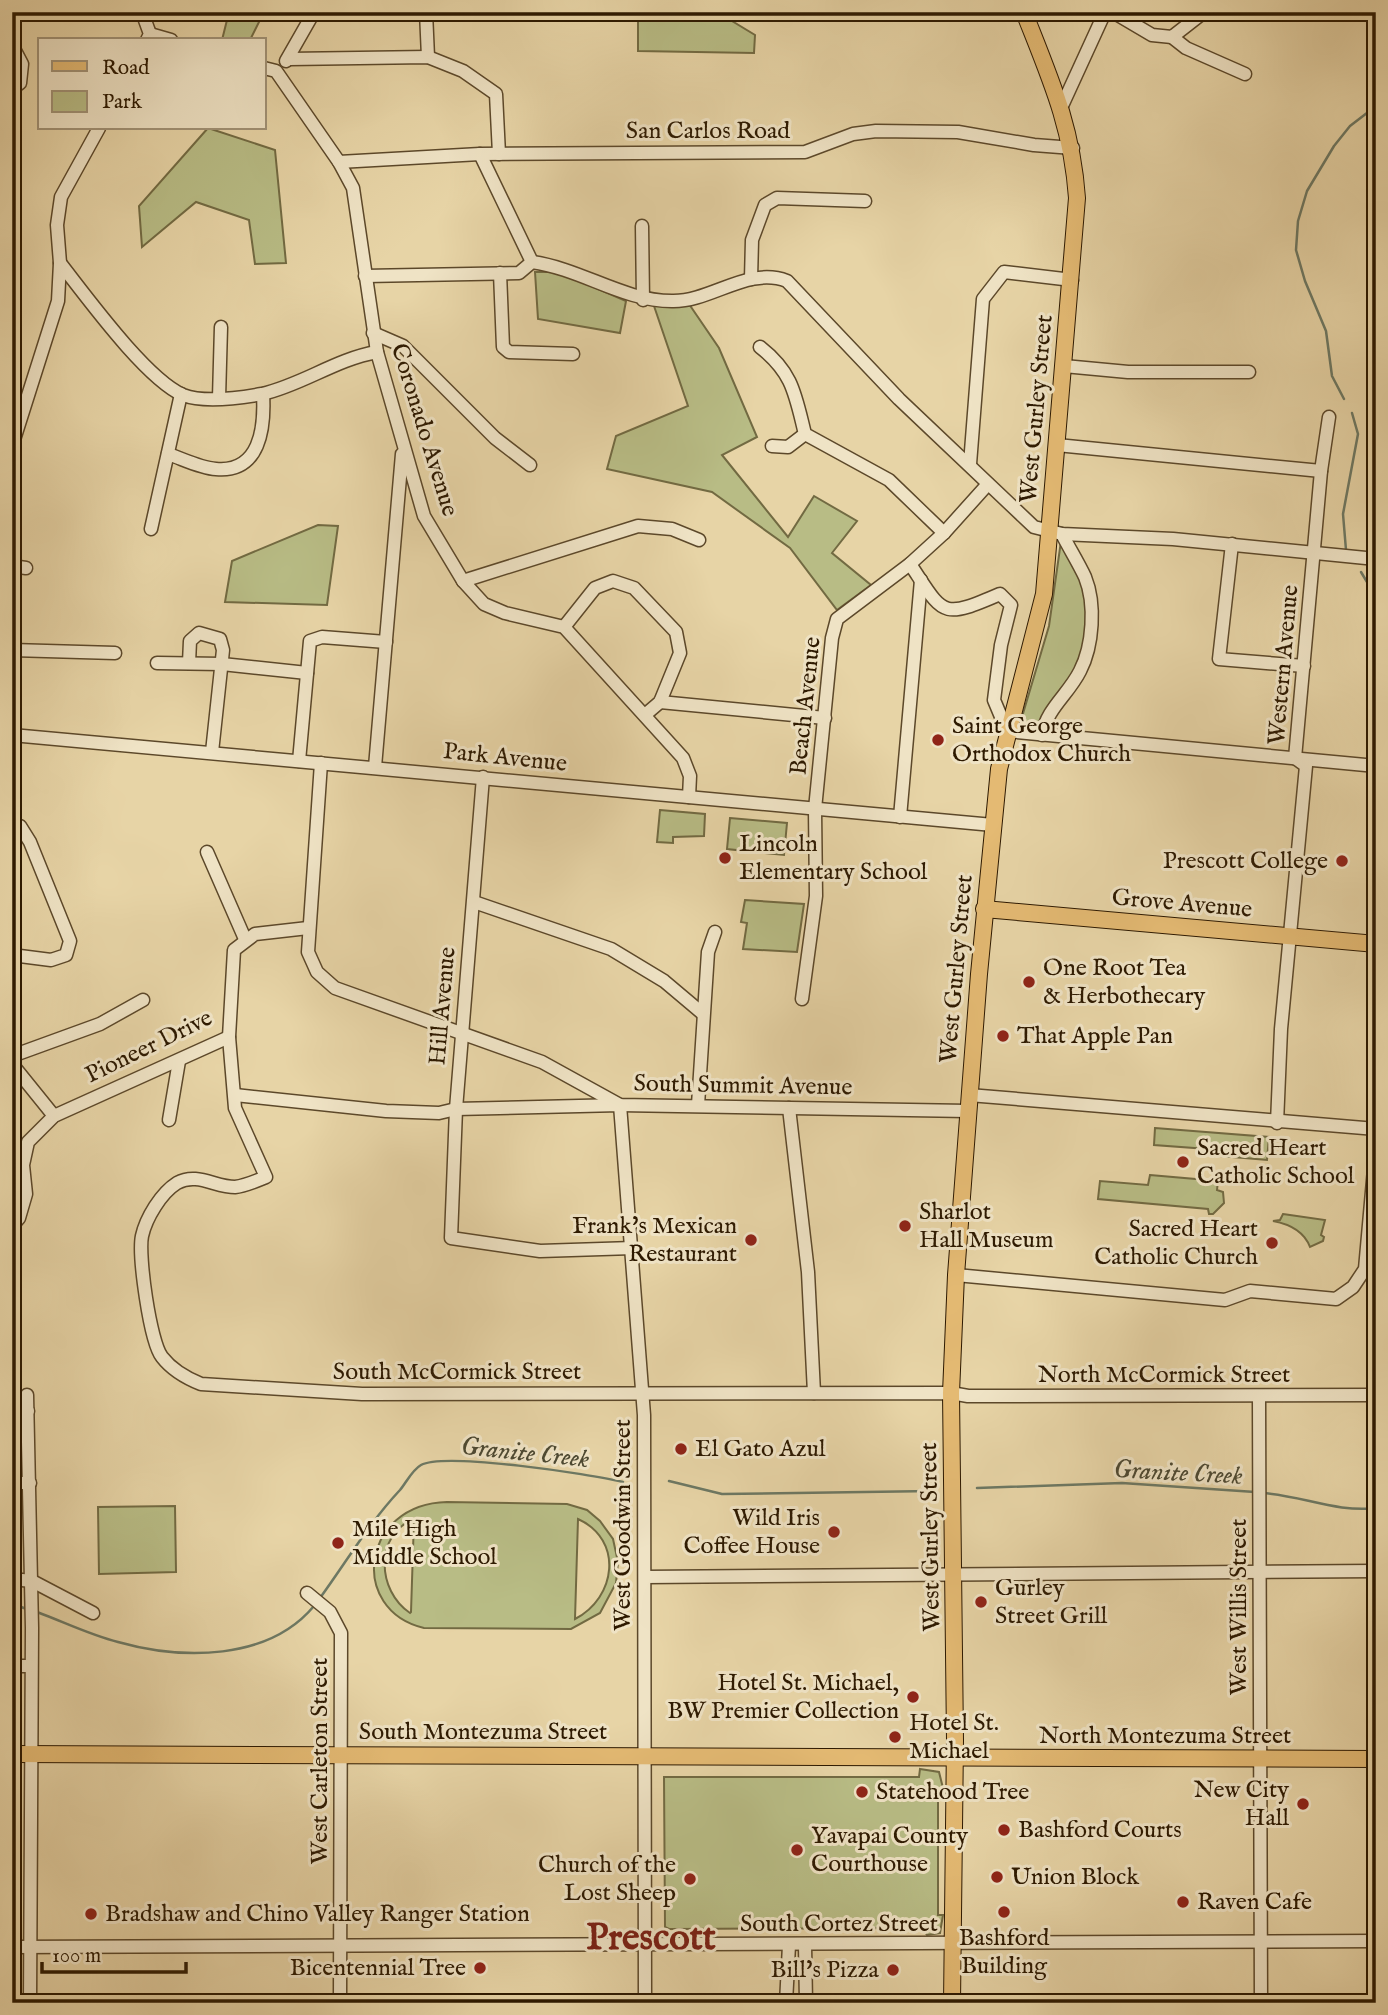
<svg xmlns="http://www.w3.org/2000/svg" width="1388" height="2015" viewBox="0 0 1388 2015" font-family="'IM FELL English',serif">
  <style>
    .green { fill: #b8bc85; stroke: #726a42; stroke-width: 2; fill-rule: evenodd }
    .lines { fill: none; stroke-linecap: round; stroke-linejoin: round }
    .stream { stroke: #6d7863; stroke-width: 2.5 }
    .minor-casing { stroke: #5c482a; stroke-width: 15 }
    .major-casing { stroke: #2d1900; stroke-width: 18 }
    .minor { stroke: #efe3c5; stroke-width: 12 }
    .major { stroke: #e4ba73; stroke-width: 16 }
    .poi-dot { fill: #8f2418; stroke: #efe3c5; stroke-width: 2.5 }
    .labels { text-anchor: middle; dominant-baseline: central; stroke-width: 6; stroke-linejoin: round; paint-order: stroke }
    .street-label { font-size: 24px; fill: #2d1900; stroke: #efe3c5 }
    .poi-label { font-size: 24px; fill: #2d1900; stroke: #efe3c5; text-anchor: start }
    .water-label { font-size: 26px; font-style: italic; fill: #4d4932; stroke: #efe3c5 }
    .town-label { font-size: 38px; font-weight: bold; fill: #7a1f14; stroke: #efe3c5 }
  </style>
  <rect width="100%" height="100%" fill="#e7d4a6"/>
  <filter id="stains"><feTurbulence type="fractalNoise" baseFrequency=".00286" numOctaves="4"/><feColorMatrix values="0 0 0 0 .2 0 0 0 0 .09 0 0 0 0 .02 0 0 0 .5 -.17"/></filter>
  <radialGradient id="worn" r=".72"><stop offset=".6" stop-color="#630" stop-opacity="0"/><stop offset="1" stop-color="#630" stop-opacity=".3"/></radialGradient>
  <g class="green">
    <polygon points="229,12 264,12 250,40 222,40"/>
    <polygon points="638,12 717,12 755,35 754,53 638,51"/>
    <polygon points="208,128 275,150 286,263 255,264 249,220 196,202 142,247 139,206"/>
    <polygon points="535,272 559,272 626,301 620,333 538,319"/>
    <polygon points="689,304 719,348 757,437 722,455 788,537 814,496 857,521 832,553 871,585 837,610 790,548 712,492 607,469 616,436 688,406 654,306"/>
    <polygon points="318,525 338,526 327,605 225,602 232,561"/>
    <polygon points="1062,534 1086,579 1089,644 1042,735 1020,732 1022,717 1049,626"/>
    <polygon points="660,810 705,814 704,836 673,837 673,843 657,842"/>
    <polygon points="730,818 787,823 784,855 727,849"/>
    <polygon points="745,900 804,904 797,952 743,949 747,923 741,922"/>
    <polygon points="1155,1128 1269,1137 1267,1160 1221,1156 1221,1150 1154,1145"/>
    <polygon points="1150,1175 1218,1181 1217,1190 1223,1192 1224,1203 1213,1214 1209,1214 1208,1209 1098,1199 1100,1181 1148,1185"/>
    <path d="M1283,1214L1325,1220L1321,1235L1324,1237L1323,1241L1310,1247C1304,1231 1289,1224 1273,1221L1280,1220Z"/>
    <path d="M447,1502L567,1504L587,1510L600,1521L613,1539L618,1562L616,1583L600,1613L571,1629L424,1628C348,1610 361,1504 447,1502ZM414,1519L411,1612L410,1613C377,1591 374,1535 414,1519ZM578,1519C624,1540 616,1598 575,1619Z"/>
    <polygon points="175,1506 176,1572 99,1574 98,1507"/>
    <polygon points="920,1769 939,1772 943,1788 938,1789 938,1915 943,1915 940,1933 927,1935 922,1928 669,1929 665,1927 664,1777 919,1777"/>
  </g>
  <g class="lines">
    <g class="stream">
      <polyline points="1344,399 1332,376 1326,331 1305,281 1296,250 1298,221 1307,191 1334,146 1350,126 1376,106"/>
      <polyline points="1346,550 1343,514 1358,434 1352,413"/>
      <polyline points="1361,572 1376,597"/>
      <polyline points="669,1481 722,1494 932,1491"/>
      <polyline points="977,1488 1122,1483 1255,1492"/>
      <path d="M1262,1493C1300,1495 1337,1513 1376,1508"/>
      <path d="M320,1598C347,1561 369,1523 400,1490C406,1483 412,1470 421,1465C445,1452 590,1474 623,1482"/>
      <polyline points="12,1604 27,1609"/>
      <path d="M37,1612C64,1622 90,1635 118,1642C182,1660 268,1661 314,1606"/>
    </g>
    <defs>
      <g id="minor">
        <polyline points="142,12 150,34 147,40"/>
        <polyline points="426,12 428,57"/>
        <polyline points="1113,12 1152,35 1172,37 1204,12"/>
        <polyline points="150,34 171,40"/>
        <polyline points="1172,37 1186,48 1245,74"/>
        <polyline points="12,45 22,64 20,83 12,89"/>
        <polyline points="289,59 428,57 463,71 496,94 499,154"/>
        <polyline points="286,61 314,12"/>
        <polyline points="264,68 276,71 339,162 353,188 377,352 424,516 463,581 484,604 505,613 564,627 683,758 690,776 689,797"/>
        <polyline points="1374,70 1376,63"/>
        <polyline points="1061,108 1105,12"/>
        <polyline points="480,154 532,262"/>
        <polyline points="339,162 480,154 805,152 853,134 876,131 958,132 1034,145 1073,148"/>
        <polyline points="642,226 643,300"/>
        <path d="M60,263C86,296 146,379 183,395C204,403 240,398 262,394C302,385 336,359 377,352"/>
        <polyline points="500,273 503,347 509,352 573,354"/>
        <path d="M365,276L519,273L532,262C582,269 623,301 672,301C711,302 748,266 787,281L899,399L1034,527L1062,534L1173,539L1376,559"/>
        <polyline points="751,279 752,240 765,205 777,198 865,201"/>
        <polyline points="373,333 403,346 495,438 530,465"/>
        <path d="M760,347C793,373 795,394 805,434L889,480L944,533"/>
        <polyline points="1064,366 1128,372 1249,372"/>
        <polyline points="219,398 221,327"/>
        <polyline points="1057,445 1321,471"/>
        <polyline points="12,446 58,301 60,263 57,225 61,197 99,128"/>
        <polyline points="772,446 788,447 805,434"/>
        <path d="M168,454C183,459 200,468 216,469C260,473 265,428 263,394"/>
        <polyline points="970,464 983,299 1004,272 1072,280"/>
        <polyline points="151,529 181,394"/>
        <polyline points="1232,544 1219,659 1304,666"/>
        <path d="M910,564C944,615 940,620 1000,594L1011,605L1001,645L994,700L1007,731L1376,766"/>
        <polyline points="12,566 26,568"/>
        <polyline points="463,581 638,526 672,529 699,540"/>
        <polyline points="564,627 595,588 613,581 634,588 676,632 680,653 660,702 646,714"/>
        <polyline points="12,650 115,653"/>
        <polyline points="157,663 222,664 307,673"/>
        <polyline points="189,663 190,641 199,633 220,639 223,650 212,752"/>
        <polyline points="660,702 825,718"/>
        <polyline points="12,735 993,825"/>
        <path d="M1042,735C1047,708 1068,695 1080,671C1093,646 1096,604 1085,577C1078,562 1069,548 1062,534"/>
        <polyline points="299,761 310,641 322,637 386,642"/>
        <polyline points="321,763 308,952 317,972 335,988 542,1062 620,1105 968,1111"/>
        <polyline points="375,767 402,454"/>
        <polyline points="483,777 456,1109 451,1238 540,1251 633,1248"/>
        <polyline points="900,817 921,580"/>
        <polyline points="12,824 20,826 30,842 70,941 66,955 51,960 12,955"/>
        <polyline points="207,852 245,939"/>
        <polyline points="474,902 611,949 664,981 702,1013"/>
        <path d="M308,928L255,934L234,950L229,1037L235,1108L266,1177C256,1181 245,1186 235,1187C215,1187 197,1172 177,1183C161,1193 146,1218 142,1236C138,1255 150,1342 162,1357C172,1370 186,1378 201,1384L362,1394L951,1393L968,1396L1376,1395"/>
        <polyline points="802,999 816,896 815,809 832,638 837,619 910,564 944,533 988,484"/>
        <polyline points="12,1056 100,1024 143,1000"/>
        <polyline points="12,1064 54,1116"/>
        <polyline points="235,1095 386,1111 439,1113 456,1109 620,1105 644,1415 645,2003"/>
        <polyline points="969,1095 1376,1129"/>
        <polyline points="698,1105 708,952 715,932"/>
        <polyline points="789,1108 808,1272 814,1393"/>
        <polyline points="169,1120 179,1061"/>
        <polyline points="1277,1123 1281,1029 1306,766 1295,758 1321,471 1329,417"/>
        <polyline points="12,1226 19,1218 26,1194 23,1165 28,1142 54,1116 229,1037"/>
        <polyline points="956,1275 1225,1300 1250,1291 1336,1299 1353,1287 1365,1269 1376,1147"/>
        <polyline points="27,1395 32,1628 30,2003"/>
        <polyline points="1259,1398 1261,2003"/>
        <polyline points="12,1411 28,1411"/>
        <polyline points="12,1483 30,1483"/>
        <polyline points="645,1577 1376,1571"/>
        <polyline points="12,1579 32,1581 93,1613"/>
        <polyline points="307,1593 330,1612 341,1633 340,2003"/>
        <polyline points="12,1666 31,1666"/>
        <polyline points="805,1945 806,2003"/>
        <polyline points="12,1947 1376,1941"/>
        <polyline points="786,2003 789,1945"/>
      </g>
      <g id="major">
        <polyline points="984,909 1376,944"/>
        <polyline points="12,1754 1376,1759"/>
        <path d="M952,2003L955,1740L951,1393L956,1275L979,974L999,769L1044,594L1077,198C1072,126 1050,78 1024,12"/>
      </g>
    </defs>
    <use href="#minor" class="minor-casing"/>
    <use href="#major" class="major-casing"/>
    <use href="#minor" class="minor"/>
    <use href="#major" class="major"/>
  </g>
  <g class="poi-dot">
    <circle cx="938" cy="740" r="7"/>
    <circle cx="725" cy="858" r="7"/>
    <circle cx="1342" cy="861" r="7"/>
    <circle cx="1029" cy="982" r="7"/>
    <circle cx="1003" cy="1036" r="7"/>
    <circle cx="1183" cy="1162" r="7"/>
    <circle cx="905" cy="1226" r="7"/>
    <circle cx="751" cy="1240" r="7"/>
    <circle cx="1272" cy="1243" r="7"/>
    <circle cx="681" cy="1449" r="7"/>
    <circle cx="834" cy="1532" r="7"/>
    <circle cx="338" cy="1543" r="7"/>
    <circle cx="981" cy="1602" r="7"/>
    <circle cx="913" cy="1697" r="7"/>
    <circle cx="895" cy="1737" r="7"/>
    <circle cx="862" cy="1792" r="7"/>
    <circle cx="1303" cy="1804" r="7"/>
    <circle cx="1004" cy="1830" r="7"/>
    <circle cx="797" cy="1850" r="7"/>
    <circle cx="997" cy="1877" r="7"/>
    <circle cx="690" cy="1879" r="7"/>
    <circle cx="1183" cy="1902" r="7"/>
    <circle cx="1004" cy="1912" r="7"/>
    <circle cx="91" cy="1914" r="7"/>
    <circle cx="480" cy="1968" r="7"/>
    <circle cx="893" cy="1970" r="7"/>
  </g>
  <g class="labels">
    <g class="street-label">
      <text x="708" y="131">San Carlos Road</text>
      <text transform="translate(1037 409) rotate(-85)">West Gurley Street</text>
      <text transform="translate(424 430) rotate(73)">Coronado Avenue</text>
      <text transform="translate(1284 665) rotate(-85)">Western Avenue</text>
      <text transform="translate(806 706) rotate(-84)">Beach Avenue</text>
      <text transform="translate(505 758) rotate(6)">Park Avenue</text>
      <text transform="translate(1182 904) rotate(5)">Grove Avenue</text>
      <text transform="translate(957 969) rotate(-85)">West Gurley Street</text>
      <text transform="translate(443 1006) rotate(-85)">Hill Avenue</text>
      <text transform="translate(149 1047) rotate(-26)">Pioneer Drive</text>
      <text transform="translate(743 1086) rotate(1)">South Summit Avenue</text>
      <text x="457" y="1372">South McCormick Street</text>
      <text x="1164" y="1375">North McCormick Street</text>
      <text transform="translate(623 1525) rotate(-90)">West Goodwin Street</text>
      <text transform="translate(931 1537) rotate(-91)">West Gurley Street</text>
      <text transform="translate(1239 1607) rotate(-90)">West Willis Street</text>
      <text x="483" y="1732">South Montezuma Street</text>
      <text x="1165" y="1736">North Montezuma Street</text>
      <text transform="translate(320 1761) rotate(-90)">West Carleton Street</text>
      <text x="839" y="1924">South Cortez Street</text>
    </g>
    <g class="poi-label">
      <text x="952" y="726">Saint George<tspan x="952" dy="28">Orthodox Church</tspan></text>
      <text x="739" y="844">Lincoln<tspan x="739" dy="28">Elementary School</tspan></text>
      <text x="1328" y="861" text-anchor="end">Prescott College</text>
      <text x="1043" y="968">One Root Tea<tspan x="1043" dy="28">&amp; Herbothecary</tspan></text>
      <text x="1017" y="1036">That Apple Pan</text>
      <text x="1197" y="1148">Sacred Heart<tspan x="1197" dy="28">Catholic School</tspan></text>
      <text x="919" y="1212">Sharlot<tspan x="919" dy="28">Hall Museum</tspan></text>
      <text x="737" y="1226" text-anchor="end">Frank's Mexican<tspan x="737" dy="28">Restaurant</tspan></text>
      <text x="1258" y="1229" text-anchor="end">Sacred Heart<tspan x="1258" dy="28">Catholic Church</tspan></text>
      <text x="695" y="1449">El Gato Azul</text>
      <text x="820" y="1518" text-anchor="end">Wild Iris<tspan x="820" dy="28">Coffee House</tspan></text>
      <text x="352" y="1529">Mile High<tspan x="352" dy="28">Middle School</tspan></text>
      <text x="995" y="1588">Gurley<tspan x="995" dy="28">Street Grill</tspan></text>
      <text x="899" y="1683" text-anchor="end">Hotel St. Michael,<tspan x="899" dy="28">BW Premier Collection</tspan></text>
      <text x="909" y="1723">Hotel St.<tspan x="909" dy="28">Michael</tspan></text>
      <text x="1289" y="1790" text-anchor="end">New City<tspan x="1289" dy="28">Hall</tspan></text>
      <text x="876" y="1792">Statehood Tree</text>
      <text x="1018" y="1830">Bashford Courts</text>
      <text x="811" y="1836">Yavapai County<tspan x="811" dy="28">Courthouse</tspan></text>
      <text x="676" y="1865" text-anchor="end">Church of the<tspan x="676" dy="28">Lost Sheep</tspan></text>
      <text x="1011" y="1877">Union Block</text>
      <text x="1197" y="1902">Raven Cafe</text>
      <text x="105" y="1914">Bradshaw and Chino Valley Ranger Station</text>
      <text x="1004" y="1938" text-anchor="middle">Bashford<tspan x="1004" dy="28">Building</tspan></text>
      <text x="466" y="1968" text-anchor="end">Bicentennial Tree</text>
      <text x="879" y="1970" text-anchor="end">Bill's Pizza</text>
    </g>
    <g class="water-label">
      <text transform="translate(525 1453) rotate(6)">Granite Creek</text>
      <text transform="translate(1178 1473) rotate(3)">Granite Creek</text>
    </g>
    <g class="town-label">
      <text x="651" y="1939">Prescott</text>
    </g>
  </g>
  <rect width="1388" height="2015" fill="none" stroke="#e7d4a6" stroke-width="42"/>
  <rect x="14" y="14" width="1360" height="1987" fill="none" stroke="#2d1900" stroke-width="3.5"/>
  <rect x="21" y="21" width="1346" height="1973" fill="none" stroke="#2d1900" stroke-width="2"/>
  <rect x="38" y="38" width="228" height="91" fill="#efe3c5" stroke="#a19276" stroke-width="2"/>
  <rect x="52" y="61" width="35" height="10" fill="#e4ba73" stroke="#a19276" stroke-width="2"/>
  <text x="102" y="74" font-size="21" fill="#2d1900">Road</text>
  <rect x="52" y="91" width="35" height="21" fill="#b8bc85" stroke="#a19276" stroke-width="2"/>
  <text x="102" y="108" font-size="21" fill="#2d1900">Park</text>
  <path d="M42 1962v10h144v-10" fill="none" stroke="#2d1900" stroke-width="3.5"/>
  <text x="52" y="1962" font-size="21" fill="#2d1900" stroke="#efe3c5" stroke-width="5" paint-order="stroke">100 m</text>
  <rect width="100%" height="100%" filter="url(#stains)"/>
  <rect width="100%" height="100%" fill="url(#worn)"/>
</svg>
